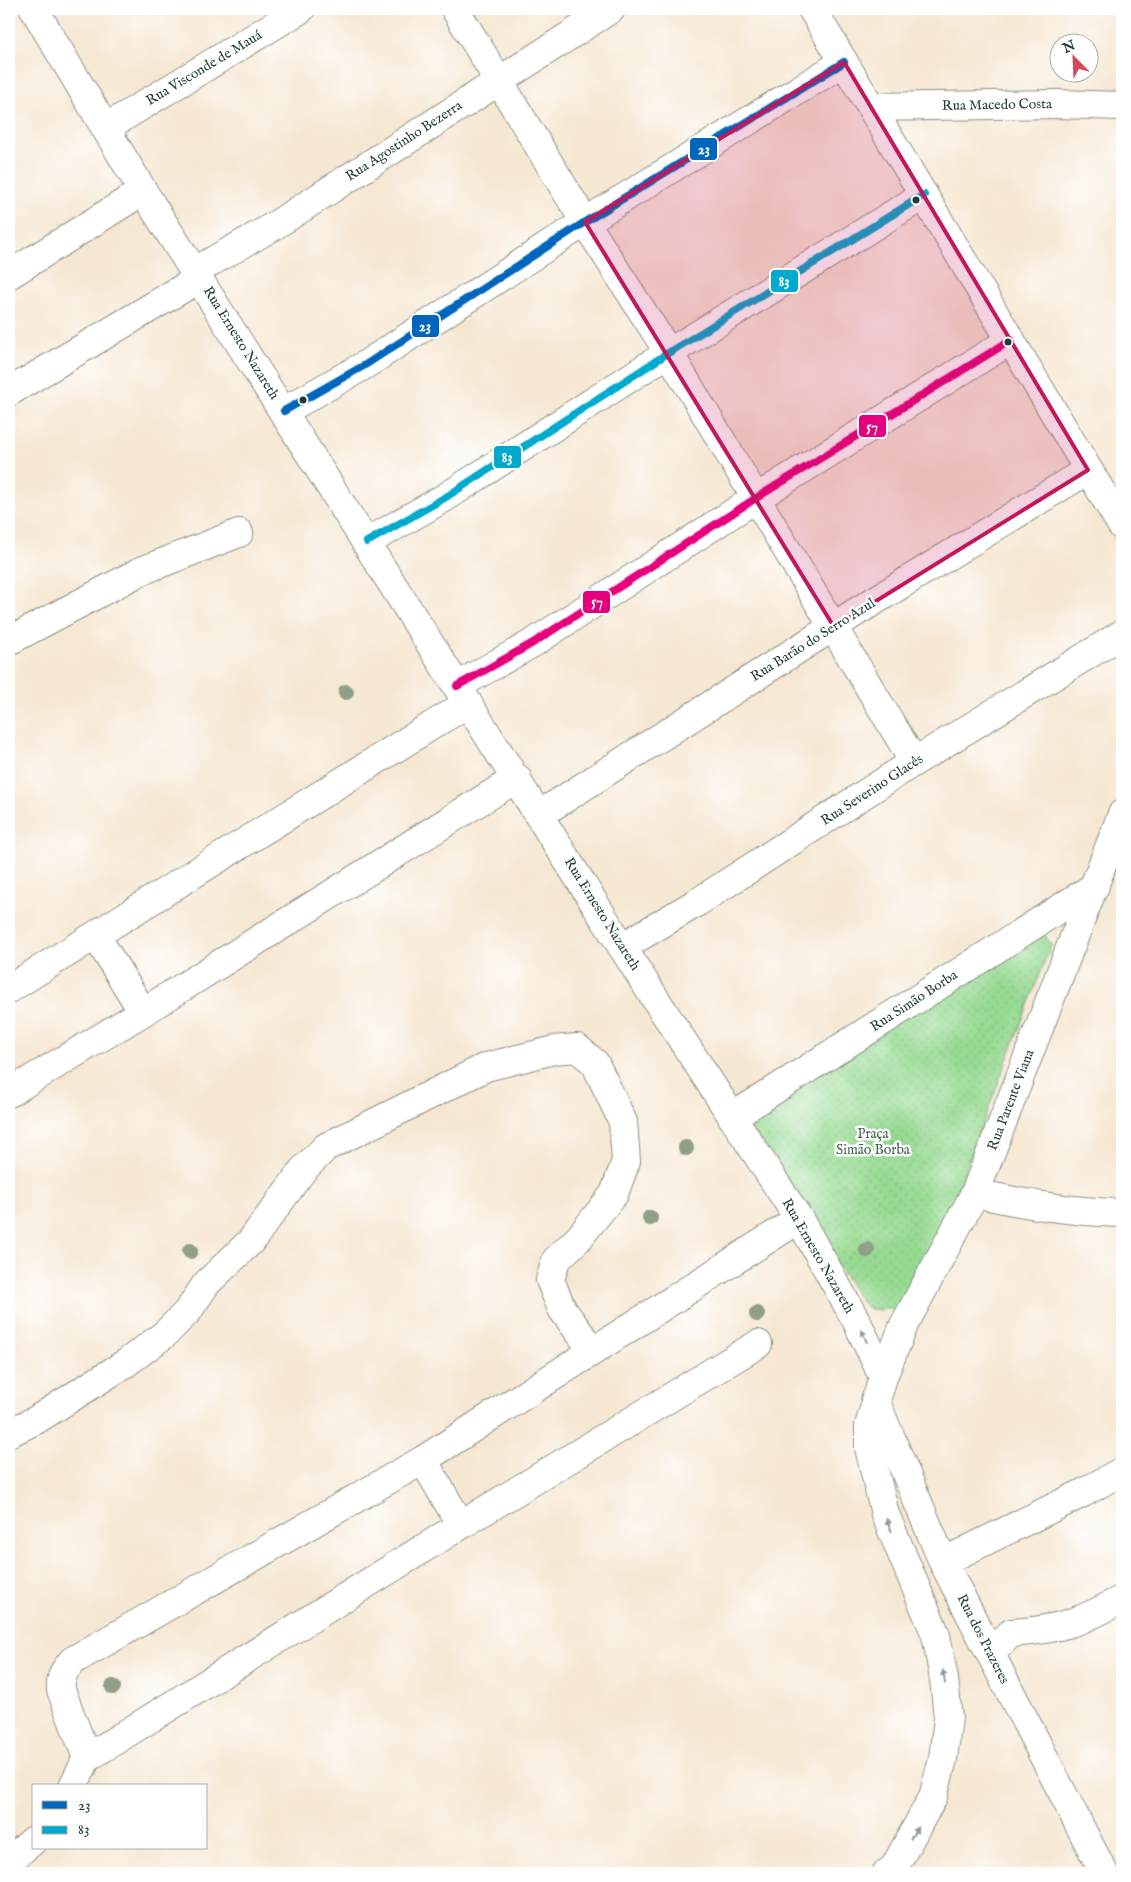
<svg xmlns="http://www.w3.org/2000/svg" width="1131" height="1882" viewBox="0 0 1131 1882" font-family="'IM FELL English',serif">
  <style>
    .park { fill: url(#park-dots); stroke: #5a8c63 }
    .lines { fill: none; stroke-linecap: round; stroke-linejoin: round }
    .minor-casing { stroke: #8a9283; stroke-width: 30 }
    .minor { stroke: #fff; stroke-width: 28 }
    .bus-1-casing { stroke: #fff; stroke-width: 11 }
    .bus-2-casing { stroke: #fff; stroke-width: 11 }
    .bus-3-casing { stroke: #fff; stroke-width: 11 }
    .bus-1 { stroke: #0065bd; stroke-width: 8 }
    .bus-2 { stroke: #00a9ce; stroke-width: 8 }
    .bus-3 { stroke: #e5007d; stroke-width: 8 }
    .tree { fill: #909f88 }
    .oneway { fill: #8f9e9a }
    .marked { fill: #c2185b; fill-opacity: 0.2; stroke: #c2185b; stroke-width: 4; stroke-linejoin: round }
    .bus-dot { fill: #1f3d34; stroke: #fff; stroke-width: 2 }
    .labels { text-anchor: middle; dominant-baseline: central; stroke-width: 5; stroke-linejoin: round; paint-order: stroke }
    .street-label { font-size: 14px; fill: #1f3d34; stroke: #fff }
    .park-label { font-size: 14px; fill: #3d644c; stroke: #fff }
    .line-badge { stroke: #fff; stroke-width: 2 }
    .badge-label { font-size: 14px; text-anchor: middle; font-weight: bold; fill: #fff }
  </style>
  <defs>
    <pattern id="park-dots" width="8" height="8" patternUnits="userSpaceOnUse" patternTransform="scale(1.25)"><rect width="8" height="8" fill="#96da92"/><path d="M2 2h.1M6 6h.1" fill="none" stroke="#81bc7e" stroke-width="1.8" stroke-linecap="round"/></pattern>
  </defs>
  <rect width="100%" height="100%" fill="#fff"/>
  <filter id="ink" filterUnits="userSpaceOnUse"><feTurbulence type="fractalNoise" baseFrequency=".02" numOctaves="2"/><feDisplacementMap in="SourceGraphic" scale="10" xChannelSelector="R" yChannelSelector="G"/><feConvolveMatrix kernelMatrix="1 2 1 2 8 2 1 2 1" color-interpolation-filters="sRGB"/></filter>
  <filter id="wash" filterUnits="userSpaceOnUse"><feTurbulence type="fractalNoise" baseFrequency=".0096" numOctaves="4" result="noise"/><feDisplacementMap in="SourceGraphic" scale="20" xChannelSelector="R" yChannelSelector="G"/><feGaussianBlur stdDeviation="1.12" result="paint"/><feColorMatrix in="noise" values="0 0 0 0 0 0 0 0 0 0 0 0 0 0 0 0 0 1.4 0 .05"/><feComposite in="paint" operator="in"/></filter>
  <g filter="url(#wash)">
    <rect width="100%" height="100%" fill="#f6e7d2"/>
    <polygon class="park" points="1034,932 1045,935 1051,945 936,1246 905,1301 894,1308 880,1310 870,1309 862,1303 749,1124 751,1105"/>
  </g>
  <g filter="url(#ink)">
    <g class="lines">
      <defs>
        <g id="minor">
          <polyline points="34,9 143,191 645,983 799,1219 857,1322 883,1377 869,1426 869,1448 885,1514 936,1635 944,1679 948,1718 943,1759 933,1797 894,1868 887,1873"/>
          <polyline points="455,9 585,222 669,353 914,762"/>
          <polyline points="812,9 1122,526"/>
          <polyline points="872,107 1058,104 1122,106"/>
          <polyline points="107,127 301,9"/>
          <polyline points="195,271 274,226 611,9"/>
          <polyline points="9,275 143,191"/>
          <polyline points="9,392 200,278"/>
          <polyline points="284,411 365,365 585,222 844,62"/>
          <polyline points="367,542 446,497 665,355 924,195"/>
          <polyline points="9,641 141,571 239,533"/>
          <polyline points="457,686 533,643 753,500 1011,340"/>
          <polyline points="539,815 853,614 1088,470"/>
          <polyline points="96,936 143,1012"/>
          <polyline points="622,947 698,902 914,762 1122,634"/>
          <polyline points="9,989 468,703"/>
          <polyline points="9,1093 143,1012 517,778"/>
          <polyline points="732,1117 1095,886"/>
          <path d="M975,1193C1025,1204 1071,1212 1122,1213"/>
          <path d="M758,1344L461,1525L87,1758L61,1690C60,1676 64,1671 72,1661L423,1460L799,1219"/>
          <polyline points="883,1377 904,1325 975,1193 1122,814"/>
          <polyline points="875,1400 943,1562 1104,1873"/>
          <polyline points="9,1433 36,1420 126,1363 165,1334 188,1311 206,1284 251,1241 303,1170 326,1147 486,1067 554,1050 577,1048 595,1063 623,1122 626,1161 614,1194 578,1239 556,1260 550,1280 562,1309 593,1351"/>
          <polyline points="423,1460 461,1525"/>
          <polyline points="943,1562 1083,1493 1122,1471"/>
          <path d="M991,1653L1011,1633C1058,1630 1081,1622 1122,1599"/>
          <polyline points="73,1786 87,1758"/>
          <polyline points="9,1861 34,1840"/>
        </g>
      </defs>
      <use href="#minor" class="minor-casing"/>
      <use href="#minor" class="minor"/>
      <defs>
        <polyline id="bus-1" points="284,411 365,365 585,222 844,62"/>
        <polyline id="bus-2" points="367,542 446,497 665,355 924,195"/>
        <polyline id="bus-3" points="457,686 533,643 753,500 1011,340"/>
      </defs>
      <use href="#bus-1" class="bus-1-casing"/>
      <use href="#bus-2" class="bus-2-casing"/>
      <use href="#bus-3" class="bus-3-casing"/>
      <use href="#bus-1" class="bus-1"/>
      <use href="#bus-2" class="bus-2"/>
      <use href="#bus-3" class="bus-3"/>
    </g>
    <g class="tree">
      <circle cx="346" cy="692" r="8"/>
      <circle cx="686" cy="1148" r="8"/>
      <circle cx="650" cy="1218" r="8"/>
      <circle cx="867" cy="1250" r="8"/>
      <circle cx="190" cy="1251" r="8"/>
      <circle cx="757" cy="1314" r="8"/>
      <circle cx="113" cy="1687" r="8"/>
    </g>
    <defs><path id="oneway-solid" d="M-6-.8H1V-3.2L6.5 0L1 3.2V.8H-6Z" transform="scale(1.25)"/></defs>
    <g class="oneway">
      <use href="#oneway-solid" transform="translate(864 1336) rotate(-115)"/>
      <use href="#oneway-solid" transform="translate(889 1525) rotate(-113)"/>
      <use href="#oneway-solid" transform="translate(944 1677) rotate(-99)"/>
      <use href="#oneway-solid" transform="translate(914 1833) rotate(-60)"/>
    </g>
  </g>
  <path class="marked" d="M844,62L1088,470L834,627L585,222Z"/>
  <g class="bus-dot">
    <circle cx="916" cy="200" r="4.5"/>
    <circle cx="1008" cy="342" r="4.5"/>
    <circle cx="303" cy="400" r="4.5"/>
  </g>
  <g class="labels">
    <g class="street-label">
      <text transform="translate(204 68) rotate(-31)">Rua Visconde de Mauá</text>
      <text transform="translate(997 105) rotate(-1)">Rua Macedo Costa</text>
      <text transform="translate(404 141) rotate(-33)">Rua Agostinho Bezerra</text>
      <text transform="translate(241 343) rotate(58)">Rua Ernesto Nazareth</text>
      <text transform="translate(813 640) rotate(-32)">Rua Barão do Serro Azul</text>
      <text transform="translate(872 790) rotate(-33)">Rua Severino Glacês</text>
      <text transform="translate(602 914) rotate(58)">Rua Ernesto Nazareth</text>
      <text transform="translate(914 1001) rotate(-33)">Rua Simão Borba</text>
      <text transform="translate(1011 1100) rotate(-69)">Rua Parente Viana</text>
      <text transform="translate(818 1256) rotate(60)">Rua Ernesto Nazareth</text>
      <text transform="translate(983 1639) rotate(63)">Rua dos Prazeres</text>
    </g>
    <g class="park-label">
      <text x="873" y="1134">Praça<tspan x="873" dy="16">Simão Borba</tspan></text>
    </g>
  </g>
  <g class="line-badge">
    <rect x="689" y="137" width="29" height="24" rx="5" fill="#0065bd"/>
    <rect x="770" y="269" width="29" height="24" rx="5" fill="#00a9ce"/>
    <rect x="411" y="314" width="29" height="24" rx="5" fill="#0065bd"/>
    <rect x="858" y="414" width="29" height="24" rx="5" fill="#e5007d"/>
    <rect x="493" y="445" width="29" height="24" rx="5" fill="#00a9ce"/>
    <rect x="582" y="590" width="29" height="24" rx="5" fill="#e5007d"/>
  </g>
  <g class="badge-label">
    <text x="704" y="154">23</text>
    <text x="784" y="286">83</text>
    <text x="425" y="331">23</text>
    <text x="872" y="431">57</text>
    <text x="507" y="462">83</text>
    <text x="597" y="606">57</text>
  </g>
  <rect width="1131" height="1882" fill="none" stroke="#fff" stroke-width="30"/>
  <rect x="32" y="1784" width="175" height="65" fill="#ffffff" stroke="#a5b1ae"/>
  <rect x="42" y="1801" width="25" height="8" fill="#0065bd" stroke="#a5b1ae"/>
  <text x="78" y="1810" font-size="15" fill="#1f3d34">23</text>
  <rect x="42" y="1826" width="25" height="8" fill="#00a9ce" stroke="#a5b1ae"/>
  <text x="78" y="1834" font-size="15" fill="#1f3d34">83</text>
  <g transform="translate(1074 58) rotate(336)"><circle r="24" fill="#ffffff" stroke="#a5b1ae"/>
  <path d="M0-4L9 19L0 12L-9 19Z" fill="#d1495b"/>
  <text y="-8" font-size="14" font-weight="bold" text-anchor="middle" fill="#1f3d34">N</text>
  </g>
</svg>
